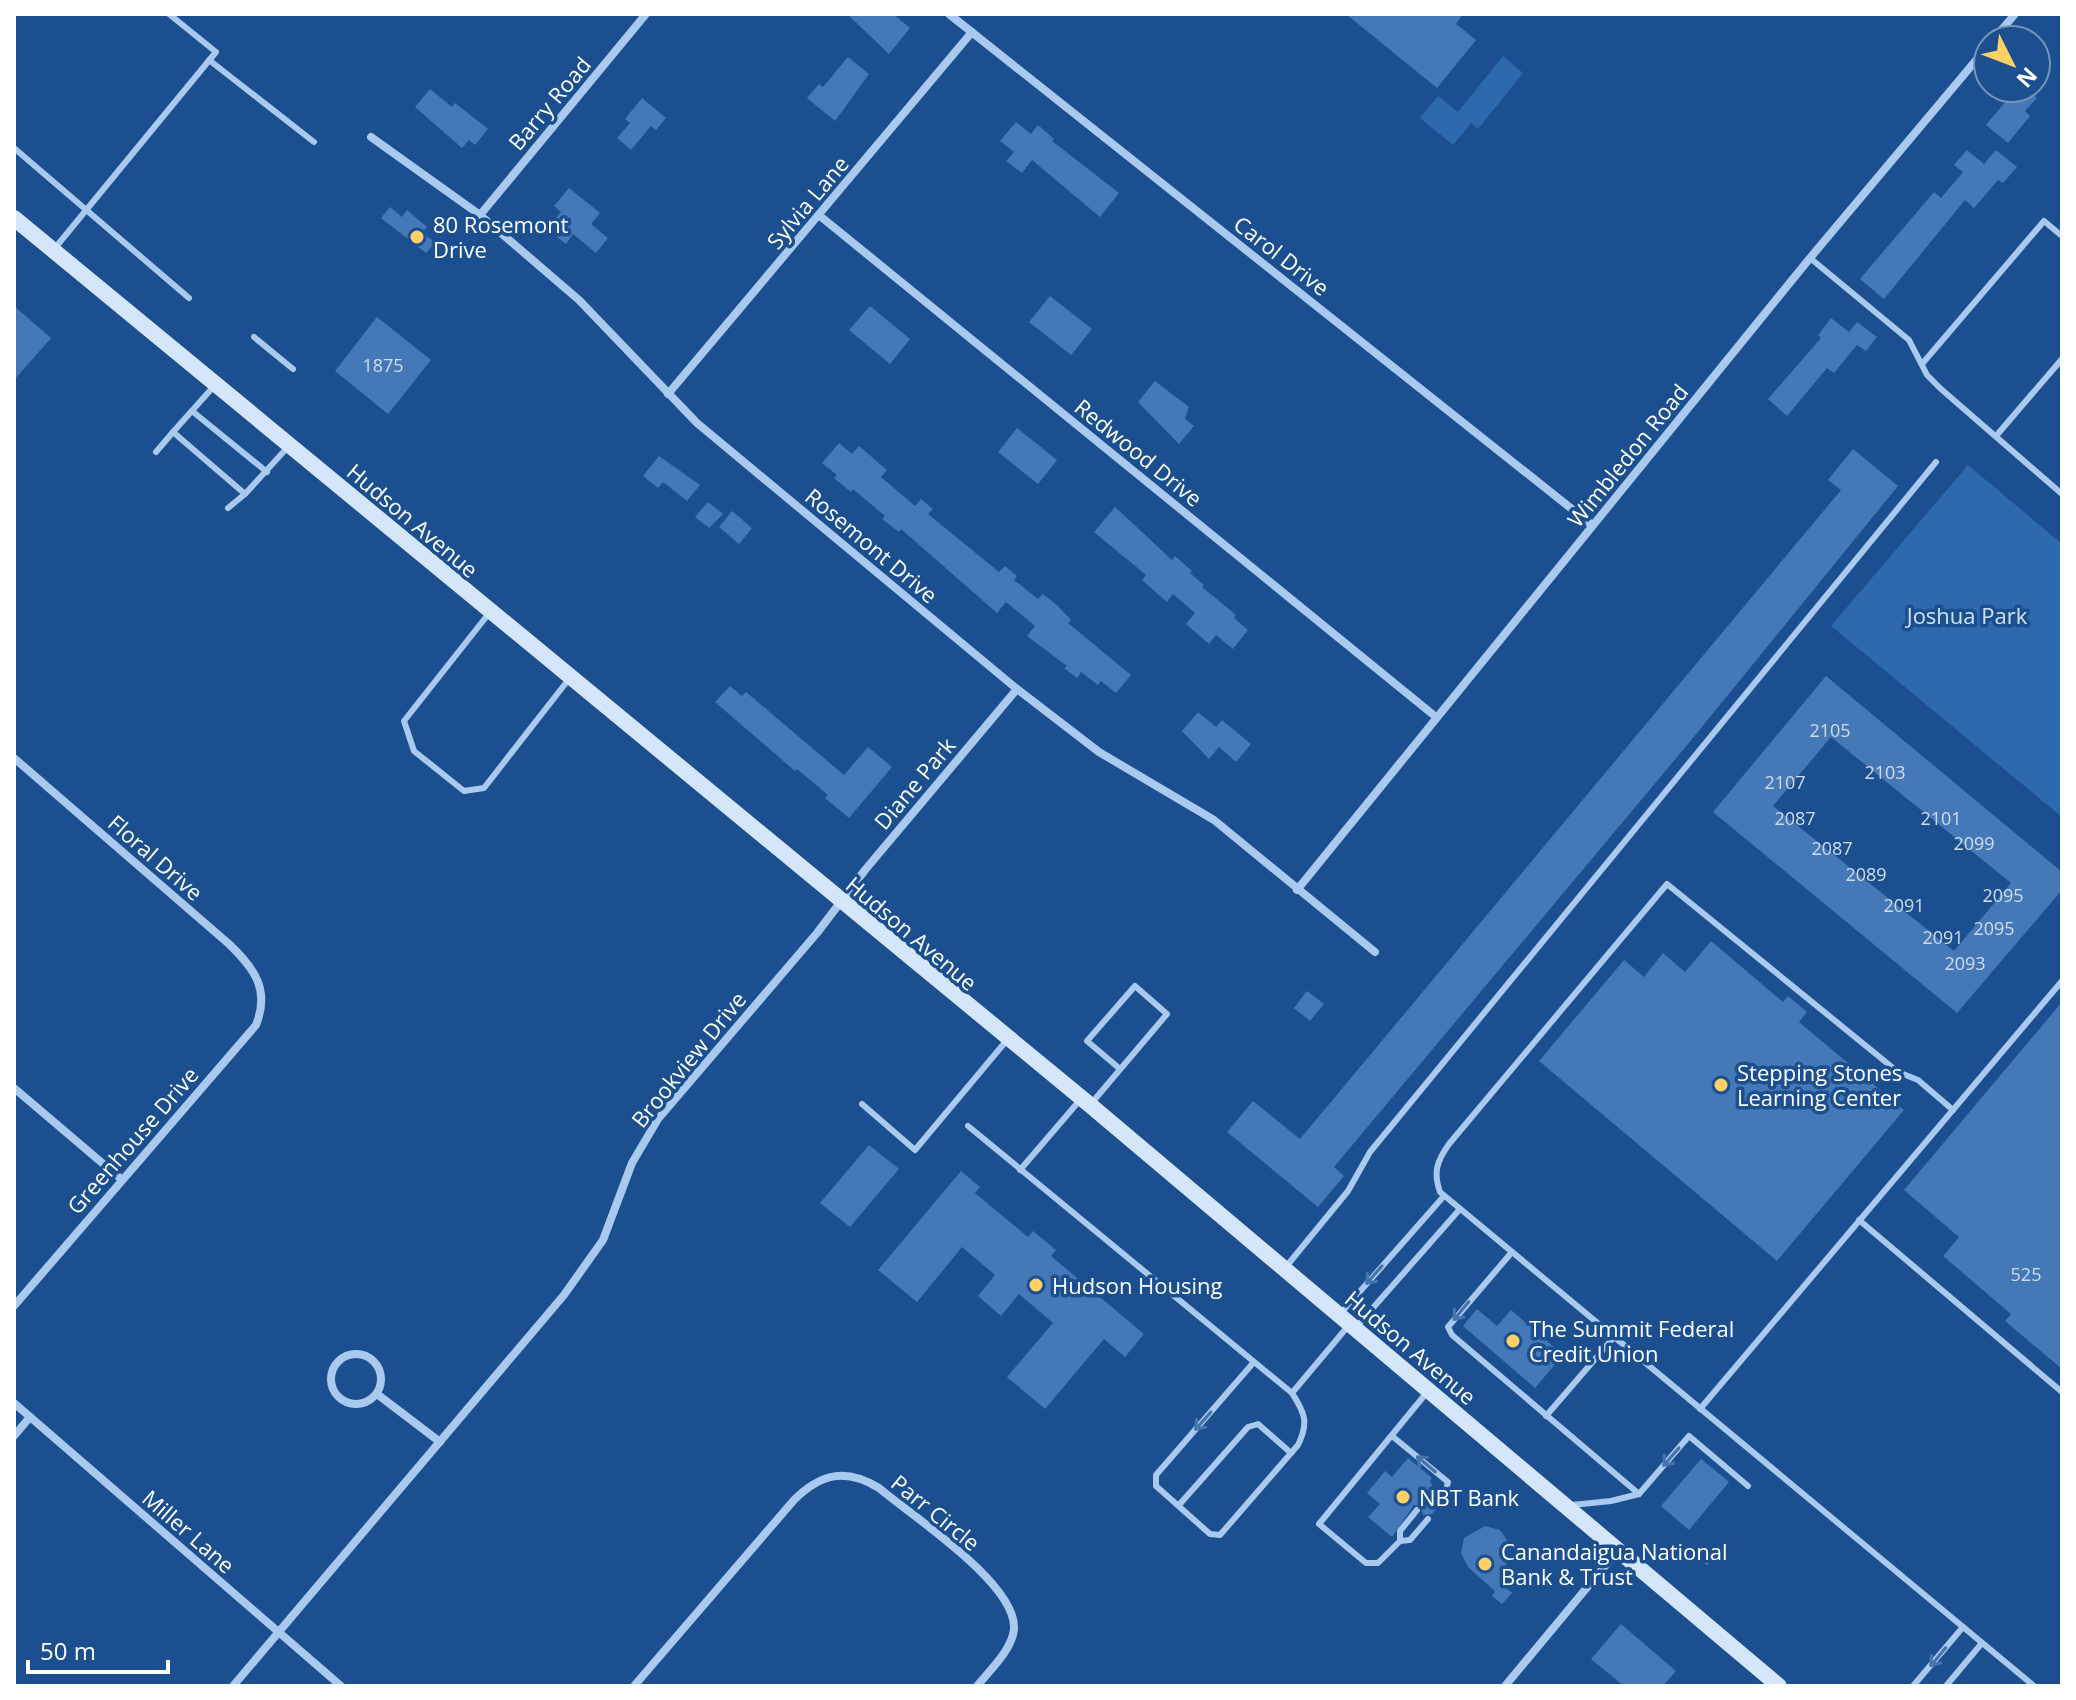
<svg xmlns="http://www.w3.org/2000/svg" width="2076" height="1700" viewBox="0 0 2076 1700" font-family="'Open Sans',sans-serif">
  <style>
    .green { fill: #2e69ad }
    .building { fill: #4478b7; fill-rule: evenodd }
    .lines { fill: none; stroke-linecap: round; stroke-linejoin: round }
    .lane { stroke: #a9c9ee; stroke-width: 6 }
    .street { stroke: #a9c9ee; stroke-width: 8 }
    .secondary { stroke: #d6e6fa; stroke-width: 16 }
    .oneway { stroke: #4674ac }
    .poi-dot { fill: #ffd166; stroke: #1b4f8f; stroke-width: 3 }
    .labels { text-anchor: middle; dominant-baseline: central; stroke-width: 7; stroke-linejoin: round; paint-order: stroke }
    .number-label { font-size: 18px; fill: #d0dded }
    .street-label { font-size: 22px; fill: #fff; stroke: #1b4f8f }
    .poi-label { font-size: 22px; fill: #fff; stroke: #1b4f8f; text-anchor: start }
    .park-label { font-size: 22px; fill: #cfe3fa; stroke: #1b4f8f }
  </style>
  <rect width="100%" height="100%" fill="#1b4f8f"/>
  <g class="green">
    <polygon points="1503,56 1523,73 1478,129 1471,123 1453,145 1420,118 1438,96 1458,112"/>
    <polygon points="1968,465 2062,544 2062,817 1831,626"/>
  </g>
  <g class="building">
    <polygon points="847,14 893,14 910,28 889,54"/>
    <polygon points="1346,14 1463,14 1456,24 1476,40 1437,88"/>
    <polygon points="848,57 869,74 835,121 807,98 819,84 823,87"/>
    <polygon points="2017,88 2025,88 2037,98 2025,111 2030,116 2008,143 1986,125"/>
    <polygon points="430,89 452,107 455,103 488,129 475,145 469,140 462,148 415,107"/>
    <polygon points="642,98 666,118 656,130 651,126 631,150 617,138 630,123 625,119"/>
    <polygon points="1016,122 1031,134 1038,125 1054,139 1052,141 1119,193 1100,217 1032,160 1022,173 1006,161 1014,152 1000,141"/>
    <polygon points="1967,150 1984,164 1996,150 2017,167 2003,183 1998,180 1974,208 1965,200 1884,299 1860,279 1934,192 1941,198 1963,172 1954,165"/>
    <polygon points="569,188 600,213 591,224 608,238 596,253 573,234 566,244 547,229 561,212 554,206"/>
    <polygon points="390,207 402,217 407,210 427,227 422,233 435,242 426,253 381,218"/>
    <polygon points="1050,296 1092,329 1071,355 1029,322"/>
    <polygon points="14,306 51,338 14,380"/>
    <polygon points="870,306 910,339 890,364 849,330"/>
    <polygon points="377,317 431,360 388,414 335,371"/>
    <polygon points="1831,318 1849,332 1857,322 1877,337 1866,351 1857,345 1834,373 1827,368 1787,416 1768,399 1821,338 1818,335"/>
    <polygon points="1155,381 1189,407 1185,419 1194,426 1179,444 1138,402"/>
    <polygon points="1017,428 1057,460 1038,484 998,452"/>
    <polygon points="839,443 852,454 859,446 887,470 881,477 915,506 921,499 933,509 928,514 999,572 1005,566 1017,576 1014,580 1038,599 1043,594 1057,605 1071,620 1068,623 1131,675 1116,693 1101,681 1098,685 1081,672 1077,678 1064,668 1067,666 1027,636 1035,626 1006,602 997,613 901,529 899,532 882,519 885,516 853,489 851,492 834,478 837,475 822,463"/>
    <polygon points="1853,449 1898,486 1688,744 1334,1167 1344,1176 1318,1207 1227,1132 1253,1101 1300,1139 1841,490 1828,480"/>
    <polygon points="659,456 700,485 687,501 663,482 658,488 643,476"/>
    <polygon points="708,502 723,514 709,528 695,517"/>
    <polygon points="1115,507 1172,560 1175,556 1192,571 1190,573 1204,585 1202,587 1236,615 1234,618 1248,630 1233,649 1216,635 1209,644 1186,624 1195,613 1173,594 1167,602 1142,580 1146,575 1094,532"/>
    <polygon points="732,511 752,528 739,544 719,527"/>
    <path d="M1826,676L2062,872V890L1957,1013L1713,812ZM1831,737L2011,883L1954,951L1773,806Z"/>
    <polygon points="730,686 742,696 746,692 844,775 868,747 892,767 849,818 825,798 828,795 797,769 795,771 715,702"/>
    <polygon points="1198,712 1216,727 1222,720 1251,744 1236,762 1219,747 1209,759 1182,731"/>
    <polygon points="1711,941 1783,1002 1788,996 1807,1012 1799,1022 1904,1110 1777,1261 1539,1061 1624,960 1644,977 1663,953 1685,972"/>
    <polygon points="1307,991 1324,1004 1310,1021 1294,1008"/>
    <polygon points="2062,1002 2062,1369 2005,1321 2011,1314 1943,1256 1959,1237 1904,1190"/>
    <polygon points="869,1145 899,1169 850,1227 820,1203"/>
    <polygon points="961,1171 980,1187 975,1193 1028,1237 1033,1231 1056,1250 1051,1256 1144,1334 1125,1357 1104,1339 1045,1409 1007,1377 1053,1323 1019,1294 1001,1316 978,1296 995,1275 962,1247 917,1302 878,1270"/>
    <polygon points="1477,1309 1497,1326 1511,1310 1563,1355 1535,1388 1463,1326"/>
    <polygon points="1408,1458 1432,1478 1430,1481 1441,1503 1432,1514 1423,1515 1421,1506 1414,1505 1392,1537 1368,1517 1380,1504 1367,1493 1385,1471 1392,1477"/>
    <polygon points="1701,1459 1729,1482 1689,1530 1661,1506"/>
    <polygon points="1485,1526 1500,1530 1509,1543 1506,1568 1511,1573 1502,1585 1512,1593 1502,1604 1492,1596 1495,1591 1468,1567 1461,1553 1464,1538"/>
    <polygon points="1621,1624 1676,1671 1663,1686 1624,1686 1591,1659"/>
  </g>
  <g class="lines">
    <g class="lane">
      <polyline points="209,60 314,142"/>
      <polyline points="14,148 189,298"/>
      <polyline points="55,248 216,52 169,14"/>
      <polyline points="1810,258 1909,340 1927,375 1941,389 2062,494"/>
      <polyline points="254,337 293,369"/>
      <polyline points="1922,364 2044,221 2062,236"/>
      <polyline points="215,385 173,432 245,494 287,448"/>
      <polyline points="192,411 267,472"/>
      <polyline points="1996,436 2062,359"/>
      <polyline points="156,452 173,432"/>
      <polyline points="228,508 245,494"/>
      <polyline points="490,612 404,721 414,751 464,791 484,788 569,679"/>
      <polyline points="862,1104 915,1150 1007,1040"/>
      <polyline points="1090,1105 1167,1014 1135,986 1087,1041 1120,1069"/>
      <path d="M1953,1110L1918,1080L1898,1072L1667,884L1449,1144C1437,1161 1433,1172 1440,1192L2034,1686"/>
      <path d="M968,1126L1292,1393C1305,1413 1309,1423 1298,1445L1220,1535L1210,1534L1156,1486V1475L1254,1362"/>
      <polyline points="1020,1170 1080,1100"/>
      <polyline points="1859,1220 2062,1392"/>
      <polyline points="1512,1252 1448,1327 1452,1335 1639,1494"/>
      <polyline points="1285,1268 1348,1191 1370,1152 1936,462"/>
      <polyline points="1341,1313 1444,1196"/>
      <polyline points="1357,1326 1460,1209"/>
      <polyline points="1292,1393 1349,1325"/>
      <polyline points="1700,1409 2062,981"/>
      <polyline points="1546,1416 1614,1337"/>
      <polyline points="1392,1436 1448,1482 1444,1498"/>
      <polyline points="1179,1505 1248,1427 1258,1424 1291,1453"/>
      <polyline points="1572,1505 1611,1501 1639,1494 1689,1436 1748,1486"/>
      <polyline points="1428,1519 1410,1540 1400,1541 1378,1563 1366,1563 1319,1524 1428,1391"/>
      <polyline points="1400,1541 1400,1531 1417,1510"/>
      <polyline points="1694,1549 1707,1561"/>
      <polyline points="1913,1686 1963,1627"/>
      <polyline points="1946,1686 1982,1643"/>
    </g>
    <g class="street">
      <polyline points="949,14 1592,525"/>
      <polyline points="1993,40 2015,14"/>
      <polyline points="371,137 480,215 579,300 697,423 1017,689 1099,752 1214,820 1375,952"/>
      <polyline points="480,215 646,14"/>
      <polyline points="820,216 1436,717"/>
      <polyline points="668,394 972,32"/>
      <path d="M14,758L229,944C255,969 270,990 256,1025L14,1306"/>
      <polyline points="1297,890 1810,258 1988,46"/>
      <polyline points="14,1088 121,1179"/>
      <circle cx="356" cy="1379" r="25"/>
      <polyline points="377,1394 440,1442"/>
      <polyline points="14,1403 341,1686"/>
      <polyline points="14,1436 30,1417"/>
      <polyline points="233,1686 564,1295 603,1240 632,1163 658,1119 817,933 865,870 1017,689"/>
      <path d="M634,1686L794,1500C821,1473 846,1468 879,1488C912,1516 1017,1584 1014,1629C1012,1650 990,1670 977,1686"/>
      <polyline points="1505,1686 1619,1549"/>
    </g>
    <polyline class="secondary" points="14,218 1090,1105 1779,1686"/>
  </g>
  <defs><path id="oneway-shaft" d="M-6 0H5M1.5-3L5.5 0L1.5 3" fill="none" stroke-width="1.6" stroke-linecap="round" stroke-linejoin="round" transform="scale(2)"/></defs>
  <g class="oneway">
    <use href="#oneway-shaft" transform="translate(1374 1275) rotate(131)"/>
    <use href="#oneway-shaft" transform="translate(1461 1311) rotate(130)"/>
    <use href="#oneway-shaft" transform="translate(1203 1421) rotate(131)"/>
    <use href="#oneway-shaft" transform="translate(1671 1457) rotate(131)"/>
    <use href="#oneway-shaft" transform="translate(1426 1464) rotate(-140)"/>
    <use href="#oneway-shaft" transform="translate(1938 1657) rotate(130)"/>
  </g>
  <g class="poi-dot">
    <circle cx="417" cy="237" r="8"/>
    <circle cx="1721" cy="1085" r="8"/>
    <circle cx="1036" cy="1285" r="8"/>
    <circle cx="1513" cy="1341" r="8"/>
    <circle cx="1403" cy="1497" r="8"/>
    <circle cx="1485" cy="1564" r="8"/>
  </g>
  <g class="labels">
    <g class="number-label">
      <text x="383" y="365">1875</text>
      <text x="1830" y="730">2105</text>
      <text x="1885" y="772">2103</text>
      <text x="1785" y="782">2107</text>
      <text x="1795" y="818">2087</text>
      <text x="1941" y="818">2101</text>
      <text x="1974" y="843">2099</text>
      <text x="1832" y="848">2087</text>
      <text x="1866" y="874">2089</text>
      <text x="2003" y="895">2095</text>
      <text x="1904" y="905">2091</text>
      <text x="1994" y="928">2095</text>
      <text x="1943" y="937">2091</text>
      <text x="1965" y="963">2093</text>
      <text x="2026" y="1274">525</text>
    </g>
    <g class="street-label">
      <text transform="translate(549 103) rotate(-50)">Barry Road</text>
      <text transform="translate(807 202) rotate(-50)">Sylvia Lane</text>
      <text transform="translate(1282 255) rotate(38)">Carol Drive</text>
      <text transform="translate(1139 452) rotate(39)">Redwood Drive</text>
      <text transform="translate(1627 455) rotate(-51)">Wimbledon Road</text>
      <text transform="translate(413 520) rotate(40)">Hudson Avenue</text>
      <text transform="translate(872 545) rotate(40)">Rosemont Drive</text>
      <text transform="translate(914 783) rotate(-50)">Diane Park</text>
      <text transform="translate(156 857) rotate(41)">Floral Drive</text>
      <text transform="translate(912 933) rotate(40)">Hudson Avenue</text>
      <text transform="translate(688 1059) rotate(-51)">Brookview Drive</text>
      <text transform="translate(132 1140) rotate(-49)">Greenhouse Drive</text>
      <text transform="translate(1411 1347) rotate(40)">Hudson Avenue</text>
      <text transform="translate(936 1512) rotate(39)">Parr Circle</text>
      <text transform="translate(189 1531) rotate(41)">Miller Lane</text>
    </g>
    <g class="poi-label">
      <text x="433" y="224">80 Rosemont<tspan x="433" dy="25">Drive</tspan></text>
      <text x="1737" y="1072">Stepping Stones<tspan x="1737" dy="25">Learning Center</tspan></text>
      <text x="1052" y="1285">Hudson Housing</text>
      <text x="1529" y="1328">The Summit Federal<tspan x="1529" dy="25">Credit Union</tspan></text>
      <text x="1419" y="1497">NBT Bank</text>
      <text x="1501" y="1551">Canandaigua National<tspan x="1501" dy="25">Bank &amp; Trust</tspan></text>
    </g>
    <g class="park-label">
      <text x="1967" y="615">Joshua Park</text>
    </g>
  </g>
  <rect width="2076" height="1700" fill="none" stroke="#ffffff" stroke-width="32"/>
  <g transform="translate(2012 64) rotate(132)"><circle r="38" fill="#1b4f8f" stroke="#7695bc" stroke-width="2"/>
  <path d="M0-6L14 30L0 20L-14 30Z" fill="#ffd166"/>
  <text y="-12" font-size="22" font-weight="bold" text-anchor="middle" fill="#ffffff">N</text>
  </g>
  <path d="M28 1660v12h140v-12" fill="none" stroke="#ffffff" stroke-width="4"/>
  <text x="40" y="1660" font-size="24" fill="#ffffff" stroke="#1b4f8f" stroke-width="6" paint-order="stroke">50 m</text>
</svg>
